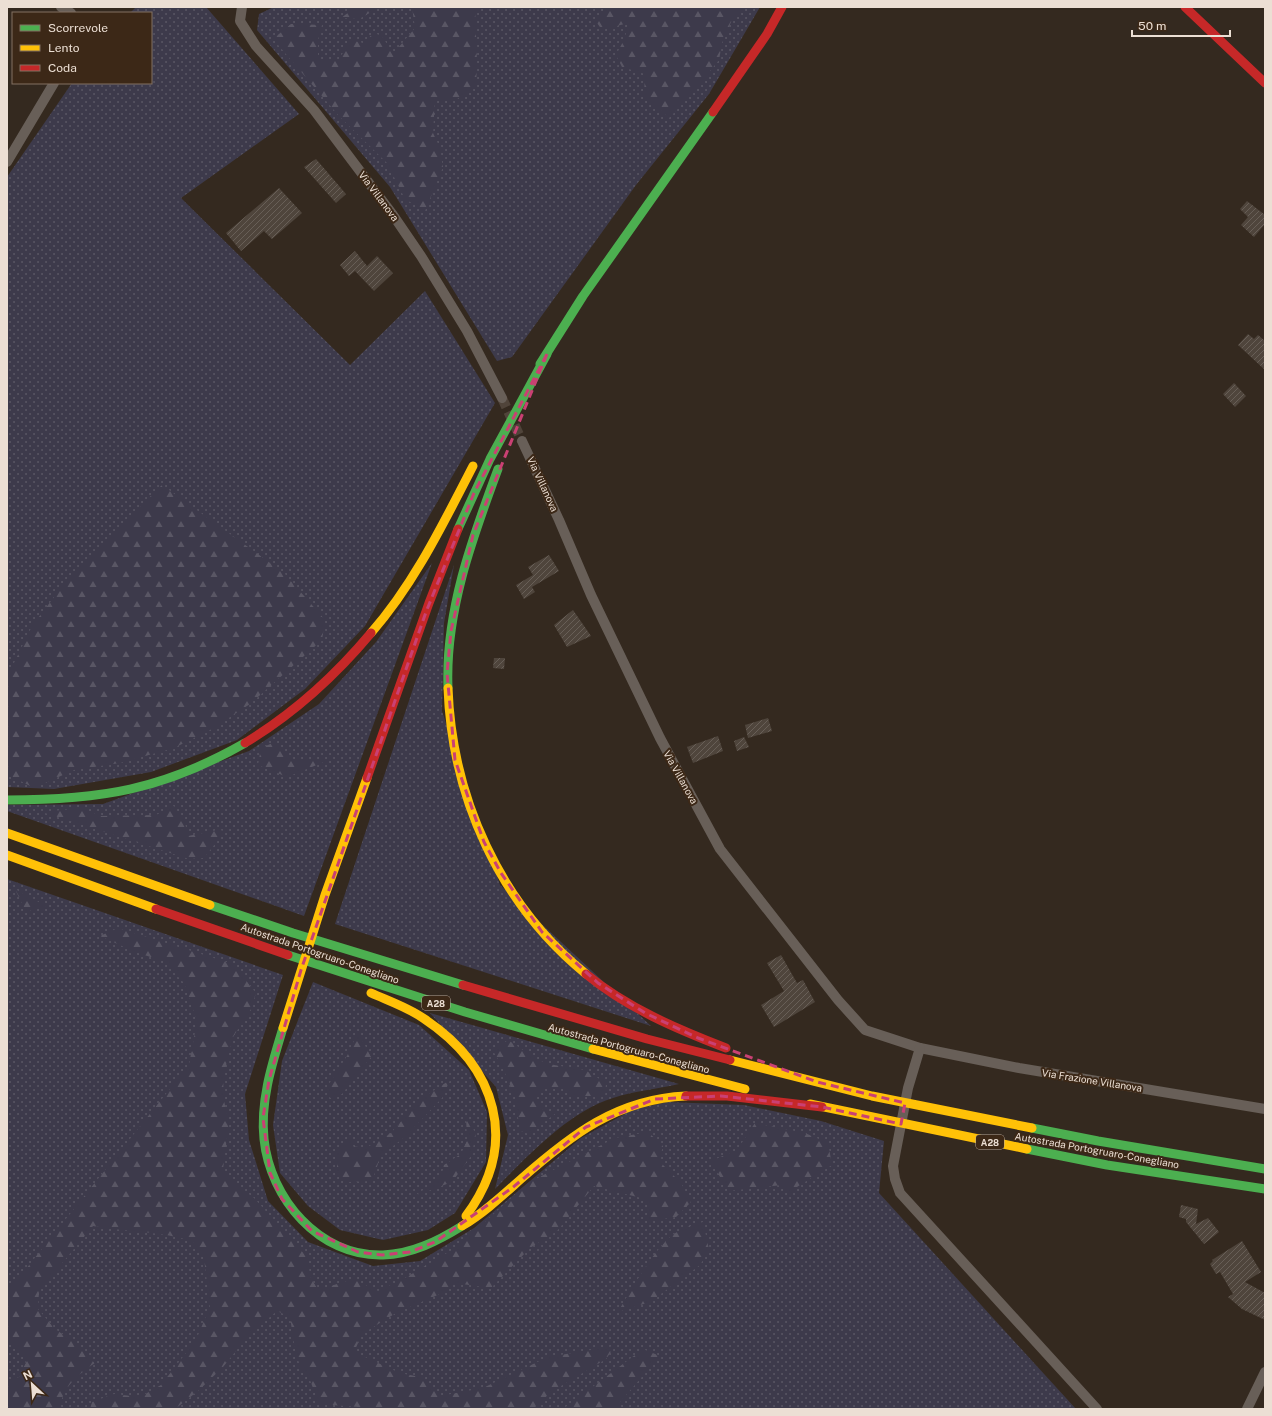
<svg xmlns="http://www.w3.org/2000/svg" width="1272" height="1416" viewBox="0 0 1272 1416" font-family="'Public Sans',sans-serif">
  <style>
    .grass { fill: url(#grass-dots) }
    .forest { fill: url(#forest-firs) }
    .building { fill: url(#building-hatch) }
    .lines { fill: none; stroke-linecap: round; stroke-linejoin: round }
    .street-tunnel { stroke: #50443a; stroke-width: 10; stroke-dasharray: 10 5; stroke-linecap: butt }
    .street { stroke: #685f58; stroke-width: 10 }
    .fast { stroke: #4caf50; stroke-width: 9 }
    .slow { stroke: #ffc107; stroke-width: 9 }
    .jam { stroke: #c62828; stroke-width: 9 }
    .marked { fill: none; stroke: #ca4073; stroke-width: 3; stroke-dasharray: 8 5; stroke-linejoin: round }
    .labels { text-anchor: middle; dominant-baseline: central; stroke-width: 4; stroke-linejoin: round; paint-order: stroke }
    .shield { fill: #3c2817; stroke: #b7a89b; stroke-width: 1 }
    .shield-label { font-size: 9px; font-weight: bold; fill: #ecdfd4 }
    .street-label { font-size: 10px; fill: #ecdfd4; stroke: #3c2817 }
  </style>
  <defs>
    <pattern id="grass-dots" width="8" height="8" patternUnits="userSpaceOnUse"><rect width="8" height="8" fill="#3d3a4b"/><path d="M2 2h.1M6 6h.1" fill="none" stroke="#595664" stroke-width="1.8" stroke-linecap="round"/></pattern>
    <pattern id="forest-firs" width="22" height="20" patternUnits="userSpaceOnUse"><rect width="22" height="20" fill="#3d3a4b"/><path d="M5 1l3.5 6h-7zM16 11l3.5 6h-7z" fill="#595664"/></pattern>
    <pattern id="building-hatch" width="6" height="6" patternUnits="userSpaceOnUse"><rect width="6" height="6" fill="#4f453c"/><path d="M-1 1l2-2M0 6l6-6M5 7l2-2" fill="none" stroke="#685f57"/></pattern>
  </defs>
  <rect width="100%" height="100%" fill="#34291f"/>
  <g class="grass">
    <polygon points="136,7 206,7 299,114 181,198 350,365 425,291 495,403 365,626 305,689 237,740 151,772 54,789 7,787 7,177 72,83 151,83 151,13 130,13"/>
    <polygon points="274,7 760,7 709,94 636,185 512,357 497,361 390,187 257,30 259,14"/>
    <polygon points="432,563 304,916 7,811 7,805 103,804 249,751 319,704 376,642"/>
    <polygon points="454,565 444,623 442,711 500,885 651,1026 335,924"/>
    <polygon points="7,879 283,975 245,1094 249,1140 268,1201 308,1242 373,1266 420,1261 474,1228 581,1138 632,1110 667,1102 744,1105 821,1121 884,1141 879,1193 1076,1409 7,1409"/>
    <polygon points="313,982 419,1025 469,1070 487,1112 486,1162 455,1213 428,1230 383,1240 340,1230 308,1206 280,1173 273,1125 282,1061"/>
    <path d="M430,1013L679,1084C658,1089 634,1091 613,1098C568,1112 528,1156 495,1189L508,1135L496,1087Z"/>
  </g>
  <g class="forest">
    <polygon points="356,7 380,7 359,19 341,18"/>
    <polygon points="412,7 475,7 477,62 476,87 454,101 435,98 433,133 439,146 443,167 425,211 405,199 387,163 339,116 273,39 291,24 322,25 318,40 318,60 339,59 351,40 363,43 374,33 382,36 393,54 415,28"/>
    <polygon points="610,7 743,7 731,22 722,43 719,60 689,97 669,118 644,95 645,74 622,67 616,55 625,38 628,23 602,30 595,20"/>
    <polygon points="162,485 284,573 325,620 322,640 250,704 212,729 174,748 120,763 74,770 34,788 7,774 7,672 13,665 32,626 71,575"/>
    <polygon points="275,742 293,759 329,760 287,777 258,765 261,748"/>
    <polygon points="174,806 185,823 188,836 218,830 225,831 204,858 189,859 42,812 82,808 101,816 156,815"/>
    <polygon points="15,889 46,906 26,912"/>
    <path d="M118,928L233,964L256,993L251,1009L233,1037L223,1078L224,1101L229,1122L223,1169L234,1183L254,1198L308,1258L310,1276L318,1290L353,1279L378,1291L405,1278L457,1247L528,1183L615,1138L648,1132L663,1146L659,1161L681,1183L691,1202L676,1217L649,1221V1200L594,1186L557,1231L530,1248L491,1288L455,1283L440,1294L396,1313L362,1334L354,1352L400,1373L420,1377L440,1396L483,1388L548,1357L615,1346L606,1359L551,1392L533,1409H360L359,1407L319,1404L310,1380L300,1367L294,1343L290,1317L277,1311L248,1336L223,1367L198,1391L175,1409H90L92,1402L114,1394L140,1397L161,1385L196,1340L210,1307L204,1258L192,1241C160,1231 127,1232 93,1226L39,1291L38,1309L55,1329L71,1340L95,1363C79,1374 61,1388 60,1409H7V1381L19,1377L26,1362L16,1346L7,1338V1288L10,1289L189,1065L197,1021L184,983L163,961L135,952L100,936Z"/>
    <polygon points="358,1032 371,1057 342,1094 330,1098 327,1087 347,1056"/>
    <polygon points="508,1040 538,1060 554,1065 585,1070 606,1083 605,1096 574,1096 562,1088 543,1087 534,1097 544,1111 556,1113 529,1134 520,1131 515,1096 501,1064 493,1051"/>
    <polygon points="450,1080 442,1098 405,1137 381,1155 372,1181 348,1182 337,1172 337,1149 352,1139 351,1146 366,1148 391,1133 419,1100"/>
    <polygon points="466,1116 476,1134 471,1156 452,1182 415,1196 441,1177 444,1165 461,1154 467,1140"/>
    <polygon points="755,1123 805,1133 828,1143 832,1165 789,1192 782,1185 728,1191 711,1161 737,1150"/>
    <path d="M703,1222L709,1250L700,1265L650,1302L618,1312C630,1292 657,1243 677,1232C684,1227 695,1225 703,1222Z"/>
    <polygon points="643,1349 660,1356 614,1409 563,1409"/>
  </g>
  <g class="building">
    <polygon points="316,159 346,194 336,203 304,167"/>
    <polygon points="279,188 302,213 272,239 264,231 241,251 226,233"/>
    <polygon points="1247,201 1265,215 1265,224 1254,237 1241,225 1248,217 1240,209"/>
    <polygon points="355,251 367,266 377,256 393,273 374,291 355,271 349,276 340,265"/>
    <polygon points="1248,334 1254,339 1258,335 1265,341 1265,370 1238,345"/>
    <polygon points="1234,383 1246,396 1235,407 1223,394"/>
    <polygon points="549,555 559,571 532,587 535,592 524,599 516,585 533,575 528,567"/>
    <polygon points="573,610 591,636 567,647 554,625"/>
    <polygon points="494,658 505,658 504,669 493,668"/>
    <polygon points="768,718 772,731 748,738 745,725"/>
    <polygon points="718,736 723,751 693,763 687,747"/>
    <polygon points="744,737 749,747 737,751 734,741"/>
    <polygon points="781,955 797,983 803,980 815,1002 774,1027 761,1005 784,991 767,963"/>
    <polygon points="1181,1205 1198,1209 1196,1224 1208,1218 1219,1232 1204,1244 1186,1222 1186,1219 1179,1217"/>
    <polygon points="1242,1241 1261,1272 1245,1282 1265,1293 1265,1320 1242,1309 1228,1297 1233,1294 1220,1272 1216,1274 1210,1264 1213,1261 1212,1260"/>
  </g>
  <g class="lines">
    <polyline class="street-tunnel" points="502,398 522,441"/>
    <g class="street">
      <polyline points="61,7 71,13"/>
      <polyline points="242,7 240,21 256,46 314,110 393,215 421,256 467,331 502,398"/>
      <polyline points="7,162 54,83"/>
      <polyline points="522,441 559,520 591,595 660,738 720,849 838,1000 865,1030 920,1048 1019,1068 1265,1109"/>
      <polyline points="920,1048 908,1088 893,1166 895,1179 900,1193 1097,1409"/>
      <polyline points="1247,1409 1265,1372"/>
    </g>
    <g class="fast">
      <polyline points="540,364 583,296 713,112"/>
      <polyline points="458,529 490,459 547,354"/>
      <path d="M448,688C445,612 472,539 498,469"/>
      <path d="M7,800C100,800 163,790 245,743"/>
      <polyline points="210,905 293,933 463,985"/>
      <polyline points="288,955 465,1012 593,1049"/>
      <path d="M283,1028C272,1064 260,1101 264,1139C270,1198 319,1257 383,1255C412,1254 438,1241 462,1226"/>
      <polyline points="1032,1128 1098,1141 1265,1169"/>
      <polyline points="1027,1149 1107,1165 1265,1189"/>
    </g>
    <g class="slow">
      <path d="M371,633C414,584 443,524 473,466"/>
      <path d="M448,688C452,798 500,904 586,974"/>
      <polyline points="7,833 210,905"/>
      <polyline points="7,855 156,909"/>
      <path d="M371,993C389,1001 407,1007 423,1018C497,1067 520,1143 466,1216"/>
      <polyline points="283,1028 325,895 367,778"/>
      <polyline points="593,1049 745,1089"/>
      <polyline points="730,1060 872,1096 1032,1128"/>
      <polyline points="810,1104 1027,1149"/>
      <path d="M462,1226C484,1213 503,1195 521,1179C571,1135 617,1099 686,1096"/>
    </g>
    <g class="jam">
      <polyline points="1185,7 1265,83"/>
      <polyline points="713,112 767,34 782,7"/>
      <path d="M245,743C293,714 335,676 371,633"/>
      <polyline points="367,778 429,603 458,529"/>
      <polyline points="156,909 288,955"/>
      <path d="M586,974C627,1008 677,1029 726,1048"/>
      <polyline points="463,985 647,1039 730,1060"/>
      <polyline points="686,1096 727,1096 822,1107"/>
    </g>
  </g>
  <path class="marked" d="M547,354L473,535L451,631L447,673L455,760L484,842L501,873L542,932L598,983L645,1013L698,1038L817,1082L905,1103L901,1124L822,1107L721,1096L655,1099L586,1127L512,1188L435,1242L410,1252L382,1255L358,1252L312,1231L282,1199L270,1173L263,1118L269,1080L301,970L426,612L474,493Z"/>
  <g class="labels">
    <g class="shield">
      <rect x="422" y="996" width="28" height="14" rx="3"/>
      <rect x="976" y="1135" width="28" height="14" rx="3"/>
    </g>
    <g class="shield-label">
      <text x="436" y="1003">A28</text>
      <text x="990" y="1142">A28</text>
    </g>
    <g class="street-label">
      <text transform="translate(379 196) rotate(53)">Via Villanova</text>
      <text transform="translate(543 484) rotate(65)">Via Villanova</text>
      <text transform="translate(681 777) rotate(61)">Via Villanova</text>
      <text transform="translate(320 953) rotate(19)">Autostrada Portogruaro-Conegliano</text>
      <text transform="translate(629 1048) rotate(15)">Autostrada Portogruaro-Conegliano</text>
      <text transform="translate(1092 1080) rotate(9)">Via Frazione Villanova</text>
      <text transform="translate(1097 1150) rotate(10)">Autostrada Portogruaro-Conegliano</text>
    </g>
  </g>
  <rect width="1272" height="1416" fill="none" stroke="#ecdfd4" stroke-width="16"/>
  <rect x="12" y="12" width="140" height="72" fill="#3c2817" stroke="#827163"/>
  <rect x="20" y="25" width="20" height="6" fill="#4caf50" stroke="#827163"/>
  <text x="48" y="32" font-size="12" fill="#ecdfd4">Scorrevole</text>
  <rect x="20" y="45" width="20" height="6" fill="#ffc107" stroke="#827163"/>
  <text x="48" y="52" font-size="12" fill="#ecdfd4">Lento</text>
  <rect x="20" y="65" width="20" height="6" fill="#c62828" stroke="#827163"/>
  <text x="48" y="72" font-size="12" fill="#ecdfd4">Coda</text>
  <g transform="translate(32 1384) rotate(334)" stroke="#3c2817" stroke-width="3" paint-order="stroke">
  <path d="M0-3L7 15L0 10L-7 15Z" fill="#ecdfd4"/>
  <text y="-6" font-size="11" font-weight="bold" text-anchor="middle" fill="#ecdfd4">N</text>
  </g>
  <path d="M1132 30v6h98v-6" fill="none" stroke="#ecdfd4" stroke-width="2"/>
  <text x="1138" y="30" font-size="12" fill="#ecdfd4" stroke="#3c2817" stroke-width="3" paint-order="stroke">50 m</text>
</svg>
